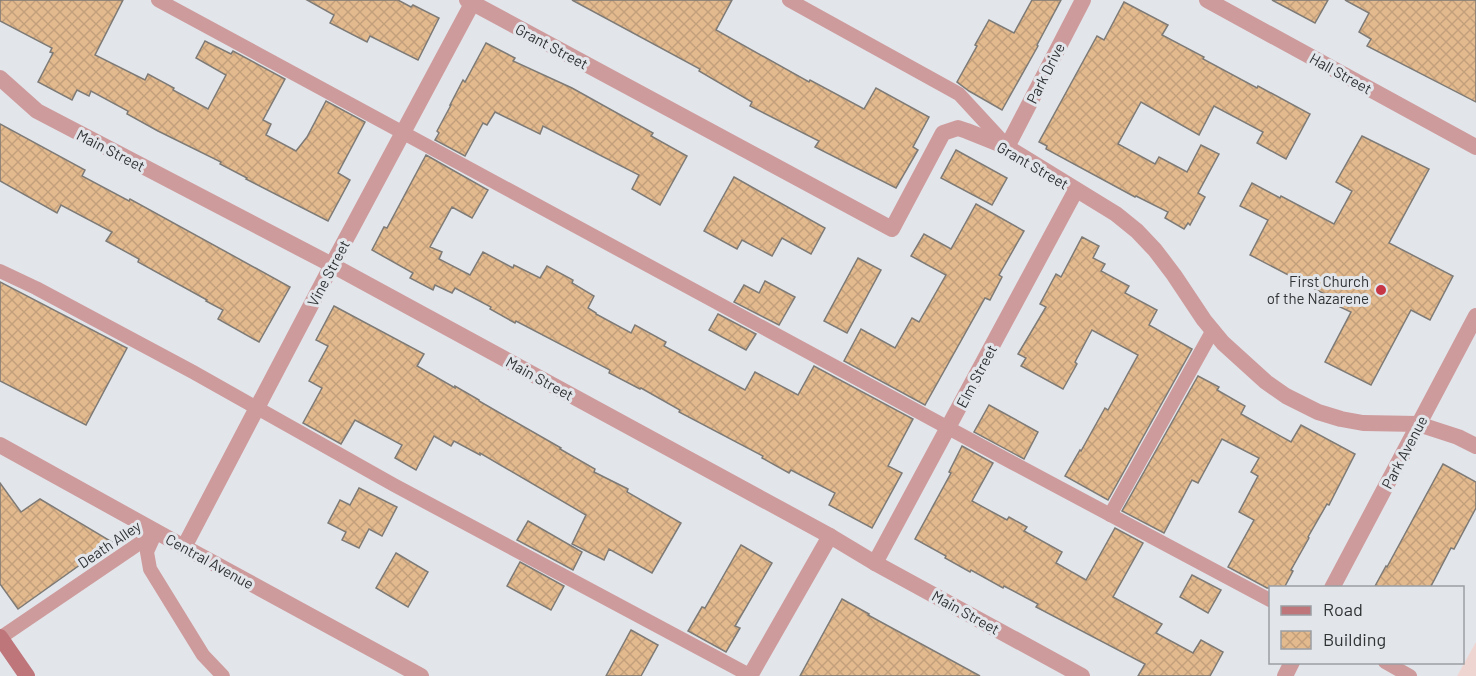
<svg xmlns="http://www.w3.org/2000/svg" width="1476" height="676" viewBox="0 0 1476 676" font-family="Barlow,sans-serif">
  <style>
    .education { fill: #efd5d1 }
    .building { fill: url(#building-cross-hatch); stroke: #7e7a76; stroke-width: 1.5 }
    .lines { fill: none; stroke-linecap: round; stroke-linejoin: round }
    .service { stroke: #ce9b9d; stroke-width: 14 }
    .minor { stroke: #ce9b9d; stroke-width: 16 }
    .tertiary { stroke: #ce9b9d; stroke-width: 16 }
    .secondary { stroke: #be767b; stroke-width: 16 }
    .poi-dot { fill: #c73645; stroke: #e2e6eb; stroke-width: 2 }
    .labels { text-anchor: middle; dominant-baseline: central; stroke-width: 6; stroke-linejoin: round; paint-order: stroke }
    .street-label { font-size: 15px; fill: #313335; stroke: #e2e6eb }
    .poi-label { font-size: 15px; fill: #313335; stroke: #e2e6eb; text-anchor: end }
  </style>
  <defs>
    <pattern id="building-cross-hatch" width="8" height="8" patternUnits="userSpaceOnUse" patternTransform="scale(1.5)"><rect width="8" height="8" fill="#e3ba8e"/><path d="M0 0l8 8M0 8l8-8" fill="none" stroke="#c3a07b"/></pattern>
  </defs>
  <rect width="100%" height="100%" fill="#e2e6eb"/>
  <polygon class="education" points="1476,642 1476,676 1457,676"/>
  <g class="building">
    <polygon points="0,0 123,0 95,55 145,80 148,74 174,88 173,90 208,109 226,75 196,58 205,41 231,54 233,51 285,79 263,120 271,124 266,135 296,151 307,137 326,101 365,122 338,173 350,180 328,221 246,179 247,178 220,164 221,162 158,131 127,114 128,111 91,91 89,96 77,90 72,100 38,82 53,53 50,52 52,48 0,21"/>
    <polygon points="307,0 398,0 411,7 413,5 439,18 418,60 370,36 367,42 330,23 334,15"/>
    <polygon points="572,0 732,0 716,30 809,82 810,80 864,109 876,88 929,117 913,147 918,150 896,188 815,147 819,141 750,106 752,102 699,71 700,69"/>
    <polygon points="1032,0 1061,0 1037,45 1038,46 1002,110 969,91 957,82 977,46 975,45 989,20 1014,33"/>
    <polygon points="1272,0 1328,0 1315,23"/>
    <polygon points="1345,0 1476,0 1476,102 1367,46 1371,39 1359,32 1369,13"/>
    <polygon points="1124,2 1168,25 1162,35 1204,57 1203,59 1257,88 1258,86 1310,114 1286,159 1257,143 1263,132 1214,106 1199,135 1141,102 1118,144 1155,164 1159,157 1187,172 1201,145 1219,154 1198,193 1205,197 1190,225 1188,223 1184,229 1165,218 1168,212 1136,196 1135,197 1046,149 1047,146 1039,142 1097,36 1104,40"/>
    <polygon points="486,43 515,58 513,61 572,88 653,133 651,136 687,156 660,205 632,189 639,175 543,126 540,134 495,112 487,125 483,123 465,156 435,140 439,133 437,131 451,105 450,105 463,80 465,82"/>
    <polygon points="0,124 85,170 82,176 129,201 130,199 290,287 259,342 218,319 223,310 206,301 207,300 138,262 139,259 106,241 112,232 61,205 57,213 0,181"/>
    <polygon points="1362,136 1429,169 1389,243 1453,276 1430,320 1411,310 1371,385 1325,362 1351,312 1340,307 1342,303 1250,255 1268,220 1240,206 1252,183 1280,198 1281,196 1334,224 1352,191 1336,182"/>
    <polygon points="956,150 1007,178 992,205 941,178"/>
    <polygon points="426,155 488,190 472,218 452,207 430,247 442,252 439,259 470,275 483,252 513,268 514,265 540,278 547,266 573,280 572,283 594,296 588,308 596,313 596,314 631,333 635,325 666,342 664,346 745,390 755,372 798,395 814,366 913,419 888,466 902,473 872,528 829,505 835,493 791,470 789,473 762,458 763,456 679,412 680,410 641,388 640,389 609,373 610,370 516,321 515,323 490,309 491,307 455,288 452,293 435,285 433,290 410,278 413,273 372,250 384,227 387,228"/>
    <polygon points="734,177 825,228 811,254 782,238 772,256 742,240 737,249 704,231"/>
    <polygon points="976,204 1024,231 999,275 1002,277 990,300 985,298 925,405 844,361 861,329 895,348 912,318 919,322 946,275 911,256 924,234 951,249"/>
    <polygon points="1082,237 1099,246 1093,258 1105,264 1101,271 1129,286 1125,293 1157,310 1149,325 1192,349 1108,500 1065,476 1080,450 1081,451 1105,408 1108,410 1138,355 1092,330 1075,362 1077,364 1063,389 1021,366 1026,358 1018,354 1046,307 1040,304 1056,274 1061,277"/>
    <polygon points="858,258 881,270 847,333 824,321"/>
    <polygon points="765,281 795,297 779,325 734,302 744,285 759,293"/>
    <polygon points="0,282 127,348 86,425 0,381"/>
    <polygon points="334,306 424,354 417,366 455,388 455,386 479,400 479,401 561,448 560,449 595,469 594,472 628,489 627,492 681,523 652,573 609,549 604,560 572,544 586,515 480,453 480,455 454,441 451,446 434,436 416,470 395,458 402,445 355,420 341,444 303,423 322,388 309,381 328,346 316,340"/>
    <polygon points="718,314 756,334 746,350 709,330"/>
    <polygon points="1198,376 1219,387 1217,390 1245,406 1241,414 1291,442 1301,425 1355,454 1329,505 1327,504 1308,537 1309,538 1291,570 1293,571 1284,588 1267,588 1228,567 1254,520 1239,512 1258,476 1251,472 1259,458 1222,439 1198,483 1192,480 1164,533 1122,511"/>
    <polygon points="989,405 1038,432 1024,459 974,432"/>
    <polygon points="962,446 993,463 972,501 1007,520 1009,517 1027,527 1024,531 1062,552 1056,563 1086,580 1115,528 1143,543 1113,597 1162,624 1156,633 1193,653 1201,640 1223,652 1210,676 1138,676 1145,664 1036,607 1038,604 1004,586 1003,588 971,570 970,572 945,558 946,556 915,539 951,473 949,472"/>
    <polygon points="1443,464 1476,482 1476,508 1454,549 1451,548 1430,588 1374,588 1386,566 1387,567"/>
    <polygon points="0,483 21,512 40,499 112,542 18,609 0,584"/>
    <polygon points="359,488 397,507 382,536 369,529 359,548 342,540 346,532 328,523 340,500 350,505"/>
    <polygon points="528,521 582,552 573,570 517,540"/>
    <polygon points="741,545 772,563 735,626 740,628 726,652 688,631 702,607 705,608"/>
    <polygon points="396,553 428,572 408,607 376,588"/>
    <polygon points="520,562 564,586 551,610 507,586"/>
    <polygon points="1192,575 1221,590 1208,613 1180,597"/>
    <polygon points="842,599 869,614 868,615 980,676 800,676"/>
    <polygon points="631,630 658,645 641,676 606,676"/>
  </g>
  <g class="lines">
    <g class="service">
      <polyline points="158,0 1013,463 1270,600"/>
      <polyline points="789,0 959,94 1007,146"/>
      <polyline points="0,271 36,288 193,372 394,485 751,676"/>
      <polyline points="1110,515 1213,330"/>
      <polyline points="0,638 156,532 147,552 150,569 203,655 223,676"/>
      <polyline points="1385,662 1410,676"/>
    </g>
    <g class="minor">
      <polyline points="467,0 892,229 943,133 958,128 967,131 1007,147 1116,214 1137,231 1155,250 1174,275 1204,320 1223,343 1266,382 1286,396 1318,412 1341,419 1363,423 1418,424 1458,437 1476,446"/>
      <polyline points="1207,0 1476,147"/>
      <polyline points="0,78 37,111 332,265 830,536 875,563 1082,676"/>
      <polyline points="1007,147 1083,0"/>
      <polyline points="184,547 332,265 474,0"/>
      <polyline points="875,563 1076,190"/>
      <polyline points="1332,588 1476,316"/>
      <polyline points="750,676 830,536"/>
      <polyline points="1285,676 1292,662"/>
    </g>
    <polyline class="tertiary" points="0,445 184,547 421,676"/>
    <polyline class="secondary" points="0,637 27,676"/>
  </g>
  <circle class="poi-dot" cx="1381" cy="290" r="6"/>
  <g class="labels">
    <g class="street-label">
      <text transform="translate(552 46) rotate(28)">Grant Street</text>
      <text transform="translate(1045 73) rotate(-63)">Park Drive</text>
      <text transform="translate(1341 73) rotate(29)">Hall Street</text>
      <text transform="translate(111 150) rotate(27)">Main Street</text>
      <text transform="translate(1033 165) rotate(30)">Grant Street</text>
      <text transform="translate(328 273) rotate(-62)">Vine Street</text>
      <text transform="translate(976 376) rotate(-62)">Elm Street</text>
      <text transform="translate(540 378) rotate(29)">Main Street</text>
      <text transform="translate(1404 452) rotate(-62)">Park Avenue</text>
      <text transform="translate(109 544) rotate(-34)">Death Alley</text>
      <text transform="translate(210 561) rotate(29)">Central Avenue</text>
      <text transform="translate(966 612) rotate(29)">Main Street</text>
    </g>
    <g class="poi-label">
      <text x="1369" y="281">First Church<tspan x="1369" dy="17">of the Nazarene</tspan></text>
    </g>
  </g>
  <rect x="1269" y="586" width="195" height="78" fill="#e2e6eb" stroke="#9b9ea2" stroke-width="1.5"/>
  <rect x="1281" y="606" width="30" height="9" fill="#be767b" stroke="#9b9ea2" stroke-width="1.5"/>
  <text x="1323" y="616" font-size="18" fill="#313335">Road</text>
  <rect x="1281" y="631" width="30" height="18" fill="url(#building-cross-hatch)" stroke="#9b9ea2" stroke-width="1.5"/>
  <text x="1323" y="646" font-size="18" fill="#313335">Building</text>
</svg>
